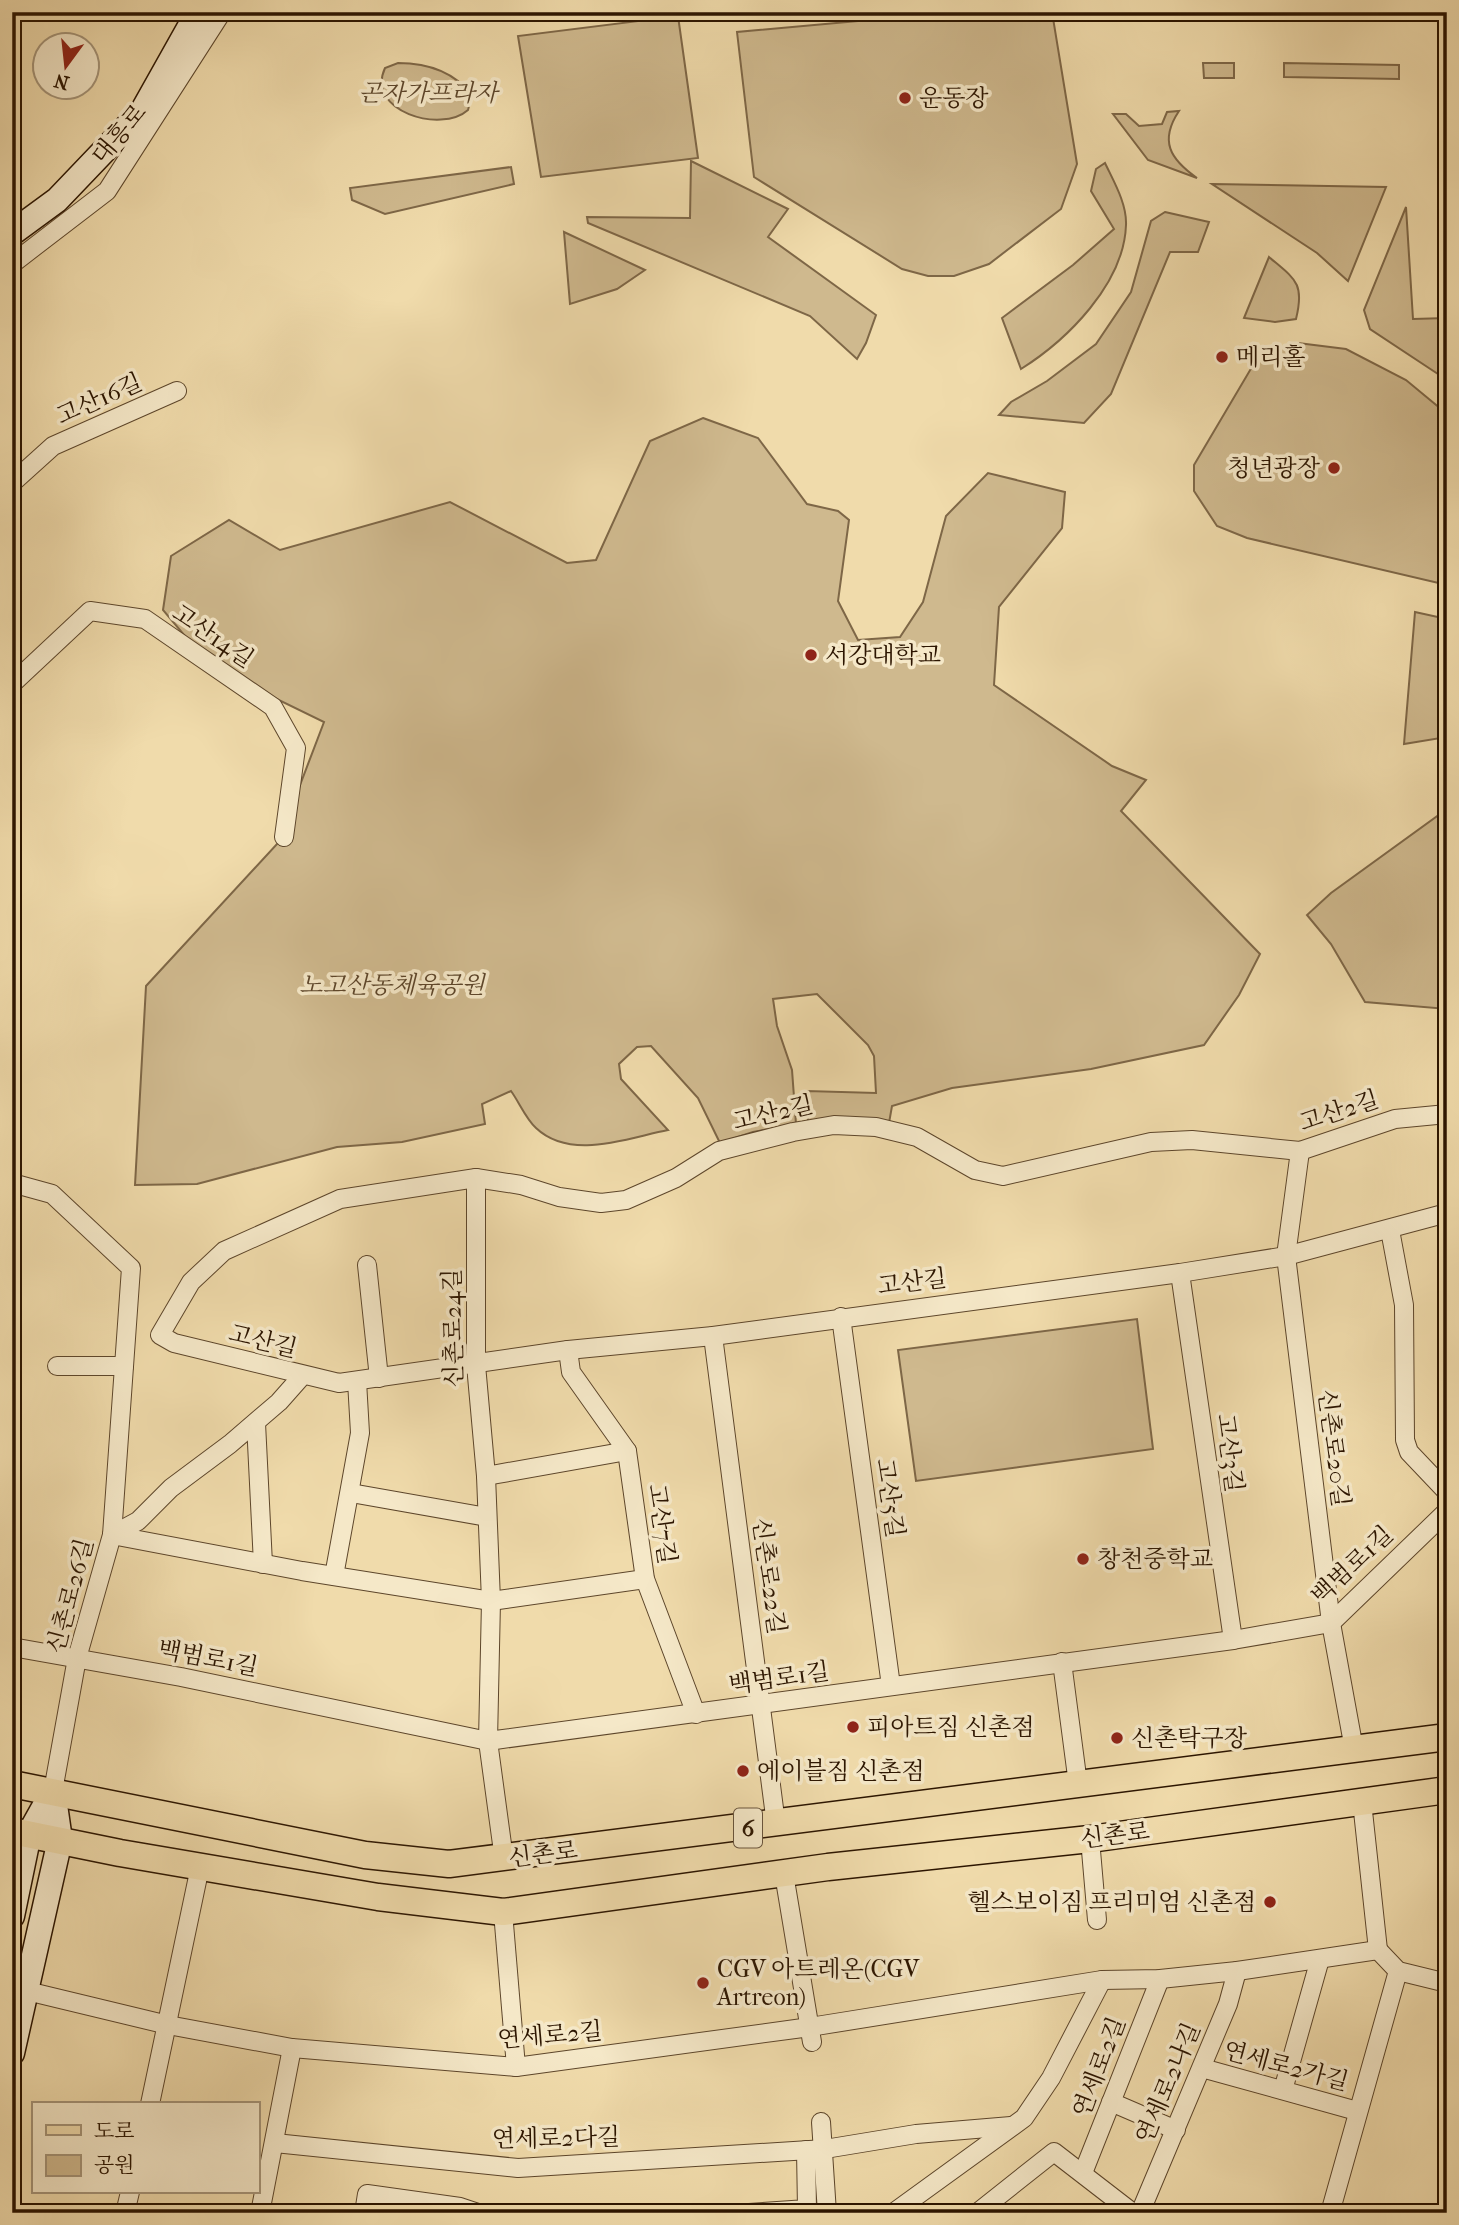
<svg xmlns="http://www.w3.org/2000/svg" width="1459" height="2225" viewBox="0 0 1459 2225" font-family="'IM FELL French Canon','Noto Serif KR',serif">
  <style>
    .green { fill: #cfb98e; stroke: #7e6747; stroke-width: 2 }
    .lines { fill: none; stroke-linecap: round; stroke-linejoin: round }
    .street-casing { stroke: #5d462b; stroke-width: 20 }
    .secondary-casing { stroke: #2c1500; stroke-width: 27 }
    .primary-casing { stroke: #2c1500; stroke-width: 29 }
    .street { stroke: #f5e8c8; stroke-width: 18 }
    .secondary { stroke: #f5e8c8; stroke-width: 24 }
    .primary { stroke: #f0dbab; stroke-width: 26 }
    .poi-dot { fill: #8f2418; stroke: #f5e8c8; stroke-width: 2.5 }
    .labels { text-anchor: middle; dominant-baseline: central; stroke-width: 7; stroke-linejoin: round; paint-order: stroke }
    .shield { fill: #f5e8c8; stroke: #68543c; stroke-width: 2 }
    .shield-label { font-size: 23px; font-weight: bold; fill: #2c1500 }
    .park-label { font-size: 24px; font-style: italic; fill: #5d462b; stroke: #f5e8c8 }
    .poi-label { font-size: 24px; fill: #2c1500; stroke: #f5e8c8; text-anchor: start }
    .street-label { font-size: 24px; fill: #2c1500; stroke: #f5e8c8 }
  </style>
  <rect width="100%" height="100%" fill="#f0dbab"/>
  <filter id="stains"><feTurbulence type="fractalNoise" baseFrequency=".00286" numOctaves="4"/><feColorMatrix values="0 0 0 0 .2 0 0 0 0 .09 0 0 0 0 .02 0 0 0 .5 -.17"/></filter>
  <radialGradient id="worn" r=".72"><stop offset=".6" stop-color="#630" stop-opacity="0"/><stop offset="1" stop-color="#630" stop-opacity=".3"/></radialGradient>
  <g class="green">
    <polygon points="957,12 1044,12 1053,18 1077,164 1061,209 989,264 954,276 928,276 902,269 754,177 737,32"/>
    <polygon points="678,16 698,158 541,177 518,36"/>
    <path d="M398,63C427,63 454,72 472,95L468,110C441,134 365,111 385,68Z"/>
    <polygon points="1203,63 1234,63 1234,78 1204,78"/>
    <polygon points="1284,63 1399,65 1399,79 1284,77"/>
    <path d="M1179,111C1159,141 1170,159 1197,178L1148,160L1113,114H1126L1139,126L1162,124L1167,112Z"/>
    <polygon points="691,161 788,209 768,237 876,315 866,343 857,359 810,316 588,223 587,217 690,218"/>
    <path d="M1105,163C1114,182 1127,204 1126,225C1124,284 1067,340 1021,369L1002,318L1073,265L1114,229L1091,191L1096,169Z"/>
    <polygon points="511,167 514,184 385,214 352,200 350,188"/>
    <polygon points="1212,184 1386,187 1348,281 1317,253"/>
    <polygon points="1406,207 1413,319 1447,318 1447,380 1370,329 1364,310"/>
    <polygon points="1165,212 1209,222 1198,252 1170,252 1111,394 1084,423 999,415 1011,402 1047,381 1096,344 1131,292 1151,221"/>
    <polygon points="564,232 645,270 617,289 570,304"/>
    <path d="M1269,257C1295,279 1305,283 1296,319L1275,322L1244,318Z"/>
    <polygon points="1298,343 1346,349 1406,380 1447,414 1447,585 1247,538 1217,526 1194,491 1194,465 1259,355"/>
    <path d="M703,418L758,438L807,504L838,511L849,520L838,601L858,640L900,637L923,602L946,516L988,473L1065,492L1062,528L999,607L994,685L1112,766L1146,780L1121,811L1260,954L1239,995L1204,1045L1091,1069L952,1088L892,1106L889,1123L808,1122L807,1091L876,1093L874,1056L868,1045L817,994L773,999L777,1026L792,1070L796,1124L753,1132L720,1143L698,1098L651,1046L637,1047L619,1064L621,1079L668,1130C627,1138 571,1161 536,1128C526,1119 519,1102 511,1091L482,1104L485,1124L402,1142L337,1147L197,1184L135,1185L146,986L278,843L324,722L211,667L163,610L171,556L229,520L280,550L450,502L567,563L596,560L650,441Z"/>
    <polygon points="1415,612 1447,619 1447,737 1404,744"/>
    <polygon points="1447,809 1447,1009 1365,1002 1331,944 1307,915 1331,893"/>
    <polygon points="1137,1319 1153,1449 916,1481 898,1350"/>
  </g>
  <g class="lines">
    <defs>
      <g id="street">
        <polyline points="12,264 107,191 222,12"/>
        <polyline points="12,483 53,446 177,391"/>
        <polyline points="12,684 90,611 145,619 273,707 296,748 284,837"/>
        <polyline points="1447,1114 1395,1119 1300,1151 1192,1140 1151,1142 1003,1176 975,1170 917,1137 876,1127 834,1125 793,1132 719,1151 676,1178 626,1200 601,1203 559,1197 521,1185 476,1178 340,1199 224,1251 191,1282 160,1335 174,1343 339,1383 568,1350 713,1336 1180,1273 1286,1256 1447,1213"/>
        <polyline points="1300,1151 1286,1256 1331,1623 1354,1749"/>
        <polyline points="476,1178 476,1365 486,1476 491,1601 488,1741 504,1859"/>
        <polyline points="12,1183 52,1194 131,1268 112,1535 77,1658 53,1791"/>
        <polyline points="1390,1230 1404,1305 1405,1440 1409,1452 1447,1492"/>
        <polyline points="367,1265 379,1378"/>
        <polyline points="1180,1273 1233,1640"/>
        <polyline points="841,1317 891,1686"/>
        <polyline points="713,1336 776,1824"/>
        <polyline points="568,1350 571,1372 627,1451 645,1579 696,1714"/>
        <polyline points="57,1366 124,1366"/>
        <polyline points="256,1423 263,1564"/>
        <polyline points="486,1476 627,1451"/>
        <polyline points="351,1493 487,1517"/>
        <polyline points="112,1535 302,1571 491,1601 645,1579"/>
        <polyline points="112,1535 138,1521 171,1488 230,1444 279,1402 302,1376"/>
        <polyline points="334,1576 360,1433 357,1381"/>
        <polyline points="12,1647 181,1677 488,1741 1233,1640 1331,1623 1447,1511"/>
        <polyline points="1062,1662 1078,1784"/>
        <polyline points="1362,1802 1378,1950"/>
        <polyline points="1090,1839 1097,1920"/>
        <polyline points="784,1874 812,2042"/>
        <polyline points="503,1912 516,2067"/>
        <polyline points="1378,1950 1398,1971 1447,1983"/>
        <polyline points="27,1991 168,2025 292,2048 516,2067 810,2027 1102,1980 1160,1979 1237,1971 1378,1950"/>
        <polyline points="1202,2068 1357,2111"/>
        <polyline points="1283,2090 1320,1959"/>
        <polyline points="1111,2102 1176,2130"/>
        <polyline points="150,2104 200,1867"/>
        <polyline points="821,2122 827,2213"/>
        <polyline points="275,2143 518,2168 825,2149 916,2134 1011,2126"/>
        <polyline points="1083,2173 1160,1979"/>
        <polyline points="125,2213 130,2192"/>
        <polyline points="260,2213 292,2048"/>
        <polyline points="364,2213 367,2194 460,2207 478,2213"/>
        <polyline points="749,2213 807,2209 806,2150"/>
        <polyline points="893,2213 1024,2118 1051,2078 1102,1980"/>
        <polyline points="977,2213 1054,2152 1133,2213"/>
        <polyline points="1140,2213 1228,2004 1237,1971"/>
        <polyline points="1330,2213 1398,1971"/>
      </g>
      <g id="secondary">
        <polyline points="12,233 57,200 143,110 198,12"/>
        <polyline points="12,1916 29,1834 53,1791"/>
        <polyline points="12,2053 60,1840 53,1791"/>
      </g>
      <g id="primary">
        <polyline points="12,1784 365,1855 449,1864 1447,1737"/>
        <polyline points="12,1831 120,1853 378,1897 503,1912 828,1867 1090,1839 1447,1790"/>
      </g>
    </defs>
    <use href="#street" class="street-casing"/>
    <use href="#secondary" class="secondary-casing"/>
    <use href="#primary" class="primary-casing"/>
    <use href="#street" class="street"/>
    <use href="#secondary" class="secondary"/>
    <use href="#primary" class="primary"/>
  </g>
  <g class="poi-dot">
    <circle cx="905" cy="98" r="7"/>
    <circle cx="1222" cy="357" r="7"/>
    <circle cx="1334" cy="468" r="7"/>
    <circle cx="811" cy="655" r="7"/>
    <circle cx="1083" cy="1559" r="7"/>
    <circle cx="853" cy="1727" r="7"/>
    <circle cx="1117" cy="1738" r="7"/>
    <circle cx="743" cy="1771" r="7"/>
    <circle cx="1270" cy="1902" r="7"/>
    <circle cx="703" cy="1983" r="7"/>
  </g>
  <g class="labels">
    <rect class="shield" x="734" y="1808.5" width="28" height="39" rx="5"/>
    <g class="shield-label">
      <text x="748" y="1828">6</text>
    </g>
    <g class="park-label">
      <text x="428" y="93">곤자가프라자</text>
      <text x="392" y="985">노고산동체육공원</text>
    </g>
    <g class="poi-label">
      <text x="919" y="98">운동장</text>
      <text x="1236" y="357">메리홀</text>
      <text x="1320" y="468" text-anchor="end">청년광장</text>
      <text x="825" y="655">서강대학교</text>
      <text x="1097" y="1559">창천중학교</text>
      <text x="867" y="1727">피아트짐 신촌점</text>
      <text x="1131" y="1738">신촌탁구장</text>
      <text x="757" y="1771">에이블짐 신촌점</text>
      <text x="1256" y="1902" text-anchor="end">헬스보이짐 프리미엄 신촌점</text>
      <text x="717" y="1969">CGV 아트레온(CGV<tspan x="717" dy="28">Artreon)</tspan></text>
    </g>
    <g class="street-label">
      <text transform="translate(119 134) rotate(-50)">대흥로</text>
      <text transform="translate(99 399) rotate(-24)">고산16길</text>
      <text transform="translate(213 636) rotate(34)">고산14길</text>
      <text transform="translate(1339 1111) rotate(-18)">고산2길</text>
      <text transform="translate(773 1113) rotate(-13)">고산2길</text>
      <text transform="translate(912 1282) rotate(-7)">고산길</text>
      <text transform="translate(453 1328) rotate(-91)">신촌로24길</text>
      <text transform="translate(263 1341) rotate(14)">고산길</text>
      <text transform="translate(1334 1448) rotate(83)">신촌로20길</text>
      <text transform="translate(1230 1453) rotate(83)">고산3길</text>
      <text transform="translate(890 1498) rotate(82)">고산5길</text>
      <text transform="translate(662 1524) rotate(82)">고산7길</text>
      <text transform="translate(1352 1565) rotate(-43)">백범로1길</text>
      <text transform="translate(769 1576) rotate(82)">신촌로22길</text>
      <text transform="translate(70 1596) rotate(-75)">신촌로26길</text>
      <text transform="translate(208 1658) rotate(11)">백범로1길</text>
      <text transform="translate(779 1678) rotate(-8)">백범로1길</text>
      <text transform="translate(1115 1835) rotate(-7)">신촌로</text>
      <text transform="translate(543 1854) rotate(-7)">신촌로</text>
      <text transform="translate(550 2035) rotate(-5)">연세로2길</text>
      <text transform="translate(1286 2066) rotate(15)">연세로2가길</text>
      <text transform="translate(1099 2067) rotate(-69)">연세로2길</text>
      <text transform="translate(1168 2083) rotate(-67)">연세로2나길</text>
      <text transform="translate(556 2138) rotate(-1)">연세로2다길</text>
    </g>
  </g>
  <rect width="1459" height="2225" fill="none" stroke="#f0dbab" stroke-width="42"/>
  <rect x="14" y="14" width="1431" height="2197" fill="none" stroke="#2c1500" stroke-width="3.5"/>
  <rect x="21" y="21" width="1417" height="2183" fill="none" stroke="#2c1500" stroke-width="2"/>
  <rect x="32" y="2102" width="228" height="91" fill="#f5e8c8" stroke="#a59478" stroke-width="2"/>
  <rect x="46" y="2125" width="35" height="10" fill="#f0dbab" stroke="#a59478" stroke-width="2"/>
  <text x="94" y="2138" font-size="21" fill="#2c1500">도로</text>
  <rect x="46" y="2155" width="35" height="21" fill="#cfb98e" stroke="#a59478" stroke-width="2"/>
  <text x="94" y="2172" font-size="21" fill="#2c1500">공원</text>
  <g transform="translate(66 66) rotate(195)"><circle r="33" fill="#f5e8c8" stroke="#a59478" stroke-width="2"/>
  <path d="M0-5L12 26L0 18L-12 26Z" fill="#8f2418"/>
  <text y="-10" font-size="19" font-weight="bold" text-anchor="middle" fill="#2c1500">N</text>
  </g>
  <rect width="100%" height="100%" filter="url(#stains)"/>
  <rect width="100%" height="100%" fill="url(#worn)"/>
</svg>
